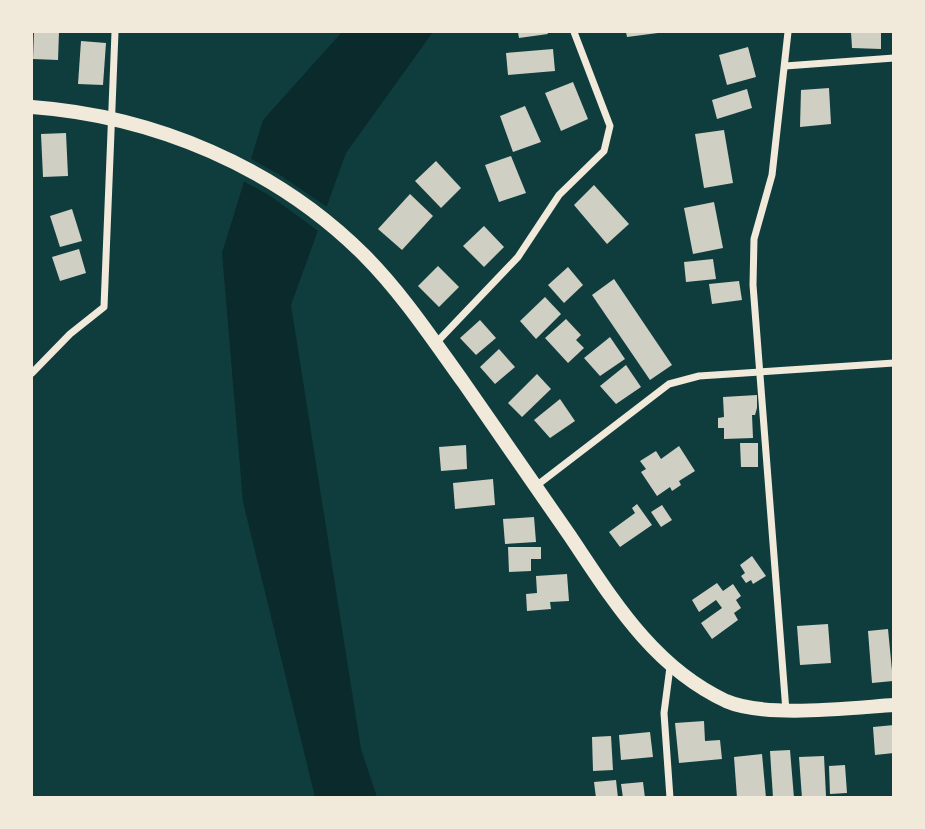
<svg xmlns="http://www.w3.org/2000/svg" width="925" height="829" viewBox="0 0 925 829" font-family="'Roboto Serif',serif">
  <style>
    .water { fill: #0a2a2b }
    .pier { fill: #0f3d3e }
    .building { fill: #cfcfc3 }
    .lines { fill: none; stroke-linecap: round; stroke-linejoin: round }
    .minor { stroke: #f1e9da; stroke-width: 7 }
    .primary { stroke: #f1e9da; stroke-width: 14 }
  </style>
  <rect width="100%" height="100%" fill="#0f3d3e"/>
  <polygon class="water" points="342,32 433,32 346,153 291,305 361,749 377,797 315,797 243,502 222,253 263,120"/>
  <polygon class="pier" points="248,157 280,175 330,209 321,233 269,195 241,180"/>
  <g class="building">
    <polygon points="34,32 59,32 58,60 33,59"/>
    <polygon points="518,32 547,32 548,34 519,38"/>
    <polygon points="626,32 657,32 658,33 627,37"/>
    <polygon points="851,32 881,32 881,49 852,48"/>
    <polygon points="81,41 106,43 103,85 78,84"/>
    <polygon points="748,47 756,77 727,85 719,55"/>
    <polygon points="553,49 555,71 508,75 506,53"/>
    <polygon points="573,82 588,119 561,131 545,93"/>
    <polygon points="829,88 831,124 800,127 801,90"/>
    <polygon points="747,89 752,108 717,119 712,100"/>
    <polygon points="525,106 541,142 513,152 500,116"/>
    <polygon points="724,130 733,183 704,188 695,134"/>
    <polygon points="66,133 68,176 43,177 41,134"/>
    <polygon points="511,156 526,193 499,202 485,165"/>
    <polygon points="436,161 461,188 441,208 415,181"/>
    <polygon points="594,185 629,224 607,244 574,205"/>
    <polygon points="410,194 433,216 402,250 378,229"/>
    <polygon points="714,202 723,248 693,254 684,208"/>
    <polygon points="72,209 82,241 60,247 50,216"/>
    <polygon points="484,226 504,247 484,267 463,246"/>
    <polygon points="79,249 86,273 60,281 52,257"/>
    <polygon points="713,259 716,279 686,282 684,262"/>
    <polygon points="438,266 459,287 439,307 418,286"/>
    <polygon points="568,267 583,285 564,303 548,285"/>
    <polygon points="614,279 672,365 650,380 592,295"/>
    <polygon points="739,281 742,300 712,304 709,284"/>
    <polygon points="545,297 561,314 536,339 520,321"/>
    <polygon points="566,319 581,335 576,340 584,348 568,363 545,338"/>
    <polygon points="480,320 496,338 476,355 460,338"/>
    <polygon points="610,337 625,359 600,376 584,358"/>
    <polygon points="499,349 515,367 495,384 480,367"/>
    <polygon points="626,365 641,387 616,404 600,386"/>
    <polygon points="537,374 551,389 522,417 508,403"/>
    <polygon points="757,395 757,408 755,415 752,415 753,438 724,439 724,428 718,428 718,418 724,417 723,397"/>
    <polygon points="560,399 575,421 550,438 534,420"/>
    <polygon points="740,443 758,443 758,467 741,467"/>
    <polygon points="466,445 467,469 441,471 439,447"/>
    <polygon points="679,446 695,471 679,481 681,485 672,491 670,487 657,496 641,472 646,469 640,461 656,451 661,459"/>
    <polygon points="493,479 495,505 455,509 453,483"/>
    <polygon points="637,504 652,525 620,547 609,532 635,513 632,508"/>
    <polygon points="662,505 672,520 661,527 651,512"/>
    <polygon points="534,517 536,542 505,544 503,519"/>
    <polygon points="508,547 541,547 541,559 531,559 531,571 509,572"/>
    <polygon points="752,556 766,576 753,584 751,580 746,583 741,576 745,573 740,565"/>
    <polygon points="567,574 569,601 550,602 551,609 527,611 526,594 537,593 536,576"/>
    <polygon points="717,583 723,591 733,584 741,596 736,600 741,608 734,613 738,620 712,639 701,623 722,608 716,600 699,612 692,600"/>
    <polygon points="828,624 831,663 800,665 797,626"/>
    <polygon points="888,629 893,681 872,683 868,631"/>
    <polygon points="704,721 705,741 720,740 722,759 679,763 675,723"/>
    <polygon points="894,725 894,753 875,755 873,727"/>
    <polygon points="650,732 653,757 621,760 619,735"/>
    <polygon points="611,736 613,770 593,771 592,737"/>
    <polygon points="790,750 794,798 773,798 770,751"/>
    <polygon points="762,754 766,798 737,798 734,757"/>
    <polygon points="824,756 826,796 802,798 799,757"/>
    <polygon points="845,765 847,793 830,794 829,766"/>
    <polygon points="616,780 618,798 596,798 594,782"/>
    <polygon points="643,782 645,798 623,798 621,784"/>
  </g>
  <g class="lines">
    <g class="minor">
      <polyline points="785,66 894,58"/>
      <polyline points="436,343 518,257 559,195 604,151 610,126 574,32"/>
      <polyline points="32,373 70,334 104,307 115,32"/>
      <polyline points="536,486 669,384 699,376 894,363"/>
      <polyline points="786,711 753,285 754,239 772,175 788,32"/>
      <polyline points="670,798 664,713 670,667"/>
    </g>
    <path class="primary" d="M32,107C154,116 276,167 364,255C402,293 433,340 464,383C499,434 535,485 570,536C613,600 653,667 726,701C765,718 849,708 894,705"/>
  </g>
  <rect width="925" height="829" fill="none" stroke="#f1e9da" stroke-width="66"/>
</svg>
